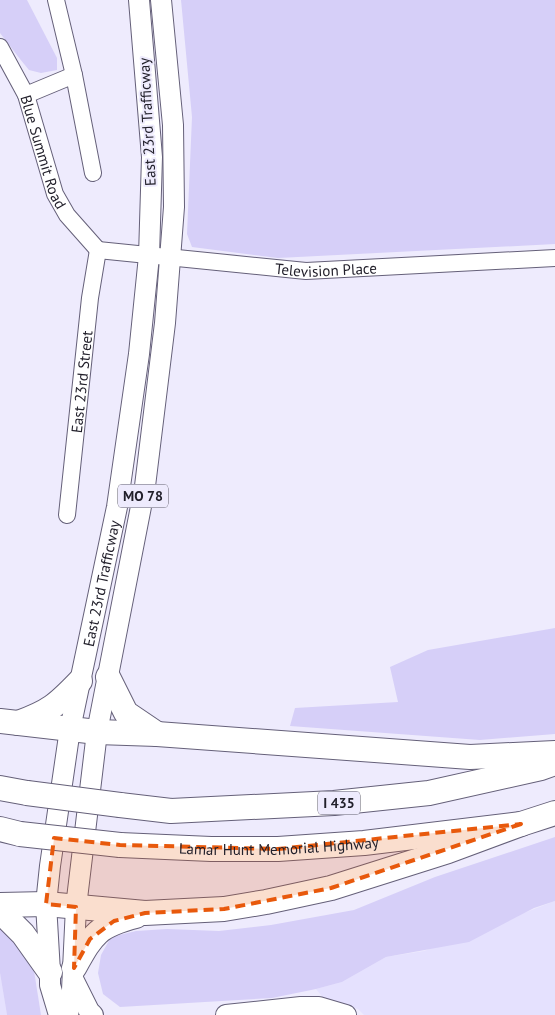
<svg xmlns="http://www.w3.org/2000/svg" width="555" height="1015" viewBox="0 0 555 1015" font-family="'PT Sans',sans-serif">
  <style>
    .built { fill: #e5e1fe }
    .green { fill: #d6cff8 }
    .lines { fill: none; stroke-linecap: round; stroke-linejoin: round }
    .minor-casing { stroke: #656079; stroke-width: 18 }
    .major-casing { stroke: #656079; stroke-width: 22 }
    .highway-casing { stroke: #656079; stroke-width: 26 }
    .minor { stroke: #fff; stroke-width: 16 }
    .major { stroke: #fff; stroke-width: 20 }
    .highway { stroke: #fff; stroke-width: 24 }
    .highway-bridge-casing { stroke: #656079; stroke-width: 26; stroke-linecap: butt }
    .highway-bridge { stroke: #fff; stroke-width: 24 }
    .marked { fill: #e8590c; fill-opacity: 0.2; stroke: #e8590c; stroke-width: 4; stroke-dasharray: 10 6; stroke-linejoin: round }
    .labels { text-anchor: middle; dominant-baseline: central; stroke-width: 4; stroke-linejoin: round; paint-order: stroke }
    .shield { fill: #eeebfd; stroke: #5f5d6a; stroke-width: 1 }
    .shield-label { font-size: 14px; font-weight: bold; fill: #22202b }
    .street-label { font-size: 15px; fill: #22202b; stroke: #eeebfd }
  </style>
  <rect width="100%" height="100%" fill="#eeebfd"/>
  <g class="built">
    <polygon points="555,901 555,1015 364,1015 358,1009 325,1000 316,989 342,982 386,957 424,951"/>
    <polygon points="0,973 7,1015 0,1015"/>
  </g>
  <g class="green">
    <polygon points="0,0 27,0 57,58 57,70 41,73 29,70 20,59 0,33"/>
    <polygon points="181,0 555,0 555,244 278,258 192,247 187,234 192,117"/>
    <polygon points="555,628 555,734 480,740 290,726 295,708 398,702 390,667 428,650"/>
    <polygon points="555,837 555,901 534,908 469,942 386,957 342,982 316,989 272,998 120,1007 103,994 98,973 101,955 111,937 136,931 167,929 219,931 271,925 354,910 435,877"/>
    <polygon points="0,925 32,958 41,1015 7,1015 0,973"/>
  </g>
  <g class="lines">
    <defs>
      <g id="minor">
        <polyline points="56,0 74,75 93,173"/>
        <path id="s1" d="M0,47L26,95L55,194L67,215L98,250"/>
        <polyline points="26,95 74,75"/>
        <path id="s2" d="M98,250L306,271L555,258"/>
        <path id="s3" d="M67,515L90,298L98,250"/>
      </g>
      <g id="major">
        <polyline points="73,979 89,1011 93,1015"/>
        <path id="s4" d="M59,1015L50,985V972L46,904L50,866L70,729L117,507L139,354L149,256L152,157L139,0"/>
        <polyline points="68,1015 72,990 76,907 97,732 145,486 165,323 174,207 173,125 161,0"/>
        <polyline points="226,1015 301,1007 319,1007 346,1015"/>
      </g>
      <g id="highway">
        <polyline points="108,677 126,713 157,734"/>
        <polyline points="0,721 97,732 157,734 470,757 555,753"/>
        <path d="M18,723C49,712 57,705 80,681"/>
        <polyline points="0,788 27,793"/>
        <polyline points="120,805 171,811 334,803 429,793 541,768 555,763"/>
        <polyline points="0,829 20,834"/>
        <path id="s5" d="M120,845L211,849H278L364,843L521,824L555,813"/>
        <polyline points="0,905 46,904 145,913 224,909 266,902 331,888 448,851 521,824"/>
        <polyline points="0,911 23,934 50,972"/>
        <path d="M74,968C93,934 97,926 136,916"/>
      </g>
    </defs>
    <use href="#minor" class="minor-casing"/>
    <use href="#major" class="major-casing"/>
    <use href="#highway" class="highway-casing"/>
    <use href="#minor" class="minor"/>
    <use href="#major" class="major"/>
    <use href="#highway" class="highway"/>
    <defs>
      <g id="highway-bridge">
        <polyline points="27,793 120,805"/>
        <polyline points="20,834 120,845"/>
      </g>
    </defs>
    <use href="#highway-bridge" class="highway-bridge-casing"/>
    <use href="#highway-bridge" class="highway-bridge"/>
  </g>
  <path class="marked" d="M521,824L331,888L224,909L145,913L114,921L90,939L74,968L76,907L46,904L54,838L120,845L278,849Z"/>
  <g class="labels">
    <g class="shield">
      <rect x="118" y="484.5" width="50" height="23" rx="4"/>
      <rect x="318" y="791.5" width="42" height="23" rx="4"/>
    </g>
    <g class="shield-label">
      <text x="143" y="496">MO 78</text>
      <text x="339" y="803">I 435</text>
    </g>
    <g class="street-label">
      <text transform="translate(147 122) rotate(-93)">East 23rd Trafficway</text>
      <text stroke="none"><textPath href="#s1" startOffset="114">Blue Summit Road</textPath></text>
      <text stroke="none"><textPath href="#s2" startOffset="229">Television Place</textPath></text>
      <text stroke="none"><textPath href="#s3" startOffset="134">East 23rd Street</textPath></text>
      <text stroke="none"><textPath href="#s4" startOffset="438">East 23rd Trafficway</textPath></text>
      <text stroke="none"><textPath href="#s5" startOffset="159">Lamar Hunt Memorial Highway</textPath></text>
    </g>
  </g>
</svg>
